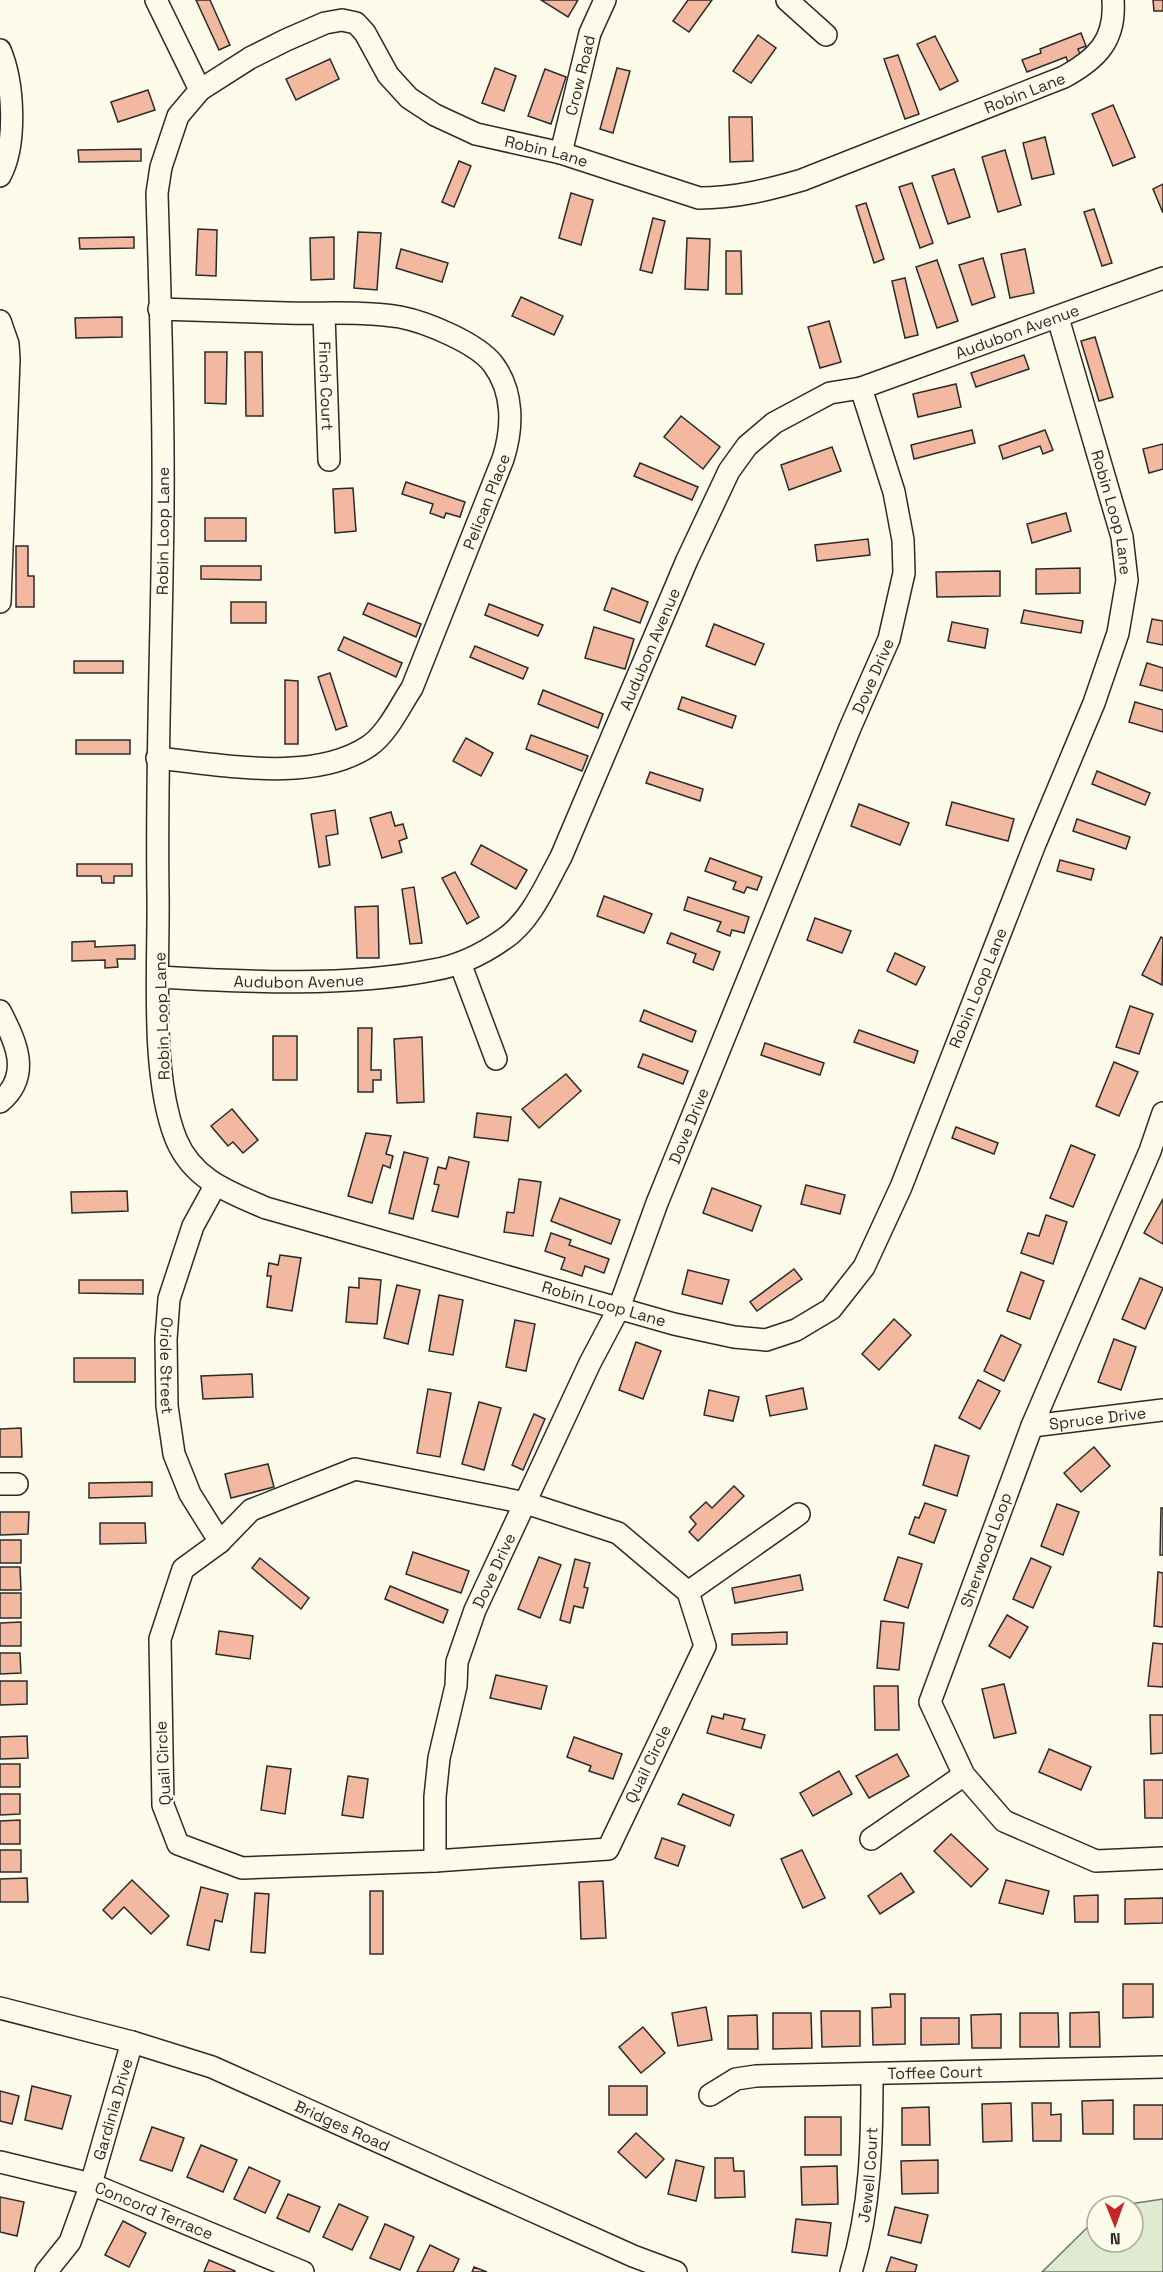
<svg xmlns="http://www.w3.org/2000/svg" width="1163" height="2272" viewBox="0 0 1163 2272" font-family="'Space Grotesk',sans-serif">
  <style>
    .green { fill: #deebd1; stroke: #74746e; stroke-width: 1.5 }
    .building { fill: #f2b8a0; stroke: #2b2b2b; stroke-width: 1.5 }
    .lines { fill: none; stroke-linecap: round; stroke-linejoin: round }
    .minor-casing { stroke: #2b2b2b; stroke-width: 24 }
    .minor { stroke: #fdfbea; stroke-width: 21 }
    .labels { text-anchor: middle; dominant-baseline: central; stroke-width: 4.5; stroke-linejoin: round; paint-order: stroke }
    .street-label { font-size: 16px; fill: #2b2b2b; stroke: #fdfbea }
  </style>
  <rect width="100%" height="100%" fill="#fdfbea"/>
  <polygon class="green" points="1163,2199 1163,2272 1042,2272 1097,2218 1097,2242 1133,2242 1133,2206 1116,2206"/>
  <g class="building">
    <polygon points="196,0 210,0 230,45 219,50"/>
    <polygon points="541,0 578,0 568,17"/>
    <polygon points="688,0 712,0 689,32 673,21"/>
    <polygon points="1153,0 1163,0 1163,11 1154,11"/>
    <polygon points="1081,33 1086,46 1078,49 1081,57 1068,62 1066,57 1027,72 1022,60 1041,53 1040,49"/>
    <polygon points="758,35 776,48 751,83 733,71"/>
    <polygon points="935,36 958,81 940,90 917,44"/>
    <polygon points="898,55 919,114 905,119 884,59"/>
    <polygon points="330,59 339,79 296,100 286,79"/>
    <polygon points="495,68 516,76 504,111 482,103"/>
    <polygon points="617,68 630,71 613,133 600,129"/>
    <polygon points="545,69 566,77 551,124 528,116"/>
    <polygon points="148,90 155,110 118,122 111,102"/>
    <polygon points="1113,105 1135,157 1113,166 1092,114"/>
    <polygon points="729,117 752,117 753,161 730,162"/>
    <polygon points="1045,137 1054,174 1032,179 1023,143"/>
    <polygon points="141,149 141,161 79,162 78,150"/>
    <polygon points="1005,150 1021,205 998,212 982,157"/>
    <polygon points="459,161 471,166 454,207 442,202"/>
    <polygon points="954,169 970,217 948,224 932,176"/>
    <polygon points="912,183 933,243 920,248 899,187"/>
    <polygon points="1163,184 1163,213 1153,189"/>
    <polygon points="571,193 593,200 581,245 559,238"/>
    <polygon points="866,203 884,259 874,263 856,206"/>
    <polygon points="1094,209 1112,263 1102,266 1084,212"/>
    <polygon points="653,218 665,221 652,273 640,270"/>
    <polygon points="198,229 217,230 216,276 196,275"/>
    <polygon points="358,232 381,233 377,290 354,288"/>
    <polygon points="134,237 134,248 80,249 79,238"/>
    <polygon points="334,237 334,279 311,280 310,238"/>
    <polygon points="687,238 710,239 708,290 685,289"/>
    <polygon points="401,249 448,263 442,282 396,268"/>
    <polygon points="1025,249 1034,293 1010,298 1001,254"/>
    <polygon points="726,251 741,251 742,294 726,294"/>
    <polygon points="983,258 995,297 972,305 959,265"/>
    <polygon points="937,260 958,321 937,328 916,267"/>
    <polygon points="905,278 918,335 905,338 892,281"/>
    <polygon points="521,297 563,316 554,335 512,316"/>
    <polygon points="122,317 122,337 76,338 75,318"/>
    <polygon points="829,321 841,362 820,368 808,327"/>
    <polygon points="1095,337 1113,397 1099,401 1081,341"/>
    <polygon points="205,352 227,352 226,404 205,403"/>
    <polygon points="245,352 262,352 263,416 246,416"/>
    <polygon points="1024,355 1029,369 976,387 971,373"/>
    <polygon points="956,384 961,407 918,417 913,394"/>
    <polygon points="681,416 720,447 703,469 664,437"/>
    <polygon points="972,430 975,443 914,459 911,445"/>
    <polygon points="1045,430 1053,450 1043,454 1040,446 1003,459 999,446"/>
    <polygon points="1163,444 1163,469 1149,473 1143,449"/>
    <polygon points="832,447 841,471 789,490 781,465"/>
    <polygon points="640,463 698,487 692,500 634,476"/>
    <polygon points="406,482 465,502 460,517 446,513 444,518 430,513 433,504 402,494"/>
    <polygon points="353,488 356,531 335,533 333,489"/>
    <polygon points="1066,513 1071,531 1032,543 1027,524"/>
    <rect x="205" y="518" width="41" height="23"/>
    <polygon points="868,539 870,555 817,561 815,545"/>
    <polygon points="16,546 28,546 28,576 34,576 34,607 16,607"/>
    <polygon points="201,566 261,566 261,580 201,579"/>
    <polygon points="1080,568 1080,593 1036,594 1036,569"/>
    <polygon points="1000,571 1000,596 937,597 936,572"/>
    <polygon points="612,588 648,602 640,623 604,610"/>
    <rect x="231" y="602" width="35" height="21"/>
    <polygon points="368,603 421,624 416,637 363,614"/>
    <polygon points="489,604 543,625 538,636 485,615"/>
    <polygon points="1024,610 1083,621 1081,633 1021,623"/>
    <polygon points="1152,619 1163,621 1163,645 1147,642"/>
    <polygon points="952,622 988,629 985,648 948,641"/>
    <polygon points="714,624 764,644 755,665 706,646"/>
    <polygon points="594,627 634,639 625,669 585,658"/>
    <polygon points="344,637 402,663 396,677 338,650"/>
    <polygon points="475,646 528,668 523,679 470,657"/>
    <rect x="74" y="661" width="49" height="12"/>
    <polygon points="1147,663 1163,668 1163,691 1140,685"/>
    <polygon points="330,673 347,726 336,730 318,677"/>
    <polygon points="285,680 298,681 298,744 285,744"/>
    <polygon points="543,690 603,714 598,728 538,704"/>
    <polygon points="682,697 736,716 732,728 678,709"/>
    <polygon points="1135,702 1163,710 1163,732 1129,722"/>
    <polygon points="531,735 588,756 582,771 526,749"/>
    <polygon points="466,738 493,753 481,776 453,761"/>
    <rect x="76" y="740" width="54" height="14"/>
    <polygon points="1097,771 1150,793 1145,805 1092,784"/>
    <polygon points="650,772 703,789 700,801 646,783"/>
    <polygon points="952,802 1014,819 1008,841 946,825"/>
    <polygon points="859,804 909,823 900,845 851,826"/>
    <polygon points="335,810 338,834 326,836 330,865 319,867 311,814"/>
    <polygon points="391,812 395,826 403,824 407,838 399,841 402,852 382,858 370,818"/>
    <polygon points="1077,819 1130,837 1126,849 1073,831"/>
    <polygon points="481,845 527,870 516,889 471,864"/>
    <polygon points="710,858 762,877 757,890 747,887 744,893 733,889 736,882 705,871"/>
    <polygon points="1060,860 1094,869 1091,880 1057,871"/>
    <polygon points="77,864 132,864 132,876 114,876 114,883 102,883 101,876 77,876"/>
    <polygon points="455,872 479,917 467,924 442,878"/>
    <polygon points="414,887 422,943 410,944 402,889"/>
    <polygon points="604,896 652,914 644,933 597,916"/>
    <polygon points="688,897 749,917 744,933 732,930 730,936 717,931 721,922 684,910"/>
    <polygon points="378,906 379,958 357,958 355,907"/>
    <polygon points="815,918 851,931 842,953 807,940"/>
    <polygon points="671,933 720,952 713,970 693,962 696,954 667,943"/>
    <polygon points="1161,937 1163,938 1162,985 1142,975"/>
    <polygon points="95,941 95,947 135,945 135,959 117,959 118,967 105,968 105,960 72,961 72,942"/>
    <polygon points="895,953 925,967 916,985 887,971"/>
    <polygon points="1130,1006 1153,1014 1139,1054 1116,1047"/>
    <polygon points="644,1010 696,1031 692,1042 640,1021"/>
    <polygon points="358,1028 372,1028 371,1070 381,1070 381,1080 373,1080 373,1092 358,1092"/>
    <polygon points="859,1030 918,1051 914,1063 854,1042"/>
    <rect x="273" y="1036" width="24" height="44"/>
    <polygon points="422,1037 424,1102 397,1103 394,1039"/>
    <polygon points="765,1043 824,1063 820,1075 761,1055"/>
    <polygon points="643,1054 688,1071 683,1084 638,1067"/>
    <polygon points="1114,1062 1138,1072 1119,1116 1096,1106"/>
    <polygon points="566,1074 581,1091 539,1128 522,1109"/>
    <polygon points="232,1109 258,1140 243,1153 233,1142 228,1146 211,1126"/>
    <polygon points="477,1113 511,1117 508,1141 474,1137"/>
    <polygon points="956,1127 998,1143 994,1154 952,1138"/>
    <polygon points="366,1133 391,1136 386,1154 393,1156 390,1168 383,1165 372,1203 348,1196"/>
    <polygon points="1071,1145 1095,1155 1073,1207 1050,1198"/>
    <polygon points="404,1152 428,1158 413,1219 389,1213"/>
    <polygon points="449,1157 469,1162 458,1217 432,1211 439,1185 434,1184 438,1167 446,1169"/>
    <polygon points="519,1179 541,1182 533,1236 504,1232 507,1212 514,1213"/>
    <polygon points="806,1185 845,1195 840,1214 801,1204"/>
    <polygon points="712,1188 761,1206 752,1231 703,1213"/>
    <polygon points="127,1191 128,1211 72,1213 71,1192"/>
    <polygon points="560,1198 620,1220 611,1244 551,1221"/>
    <polygon points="1163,1199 1163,1244 1144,1233"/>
    <polygon points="1046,1215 1067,1222 1053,1264 1021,1253 1028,1233 1039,1236"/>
    <polygon points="551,1233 571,1240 569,1245 609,1259 604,1273 585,1266 582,1276 561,1269 565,1258 545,1251"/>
    <polygon points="280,1255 301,1258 292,1311 267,1307 271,1276 267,1276 269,1263 278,1265"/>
    <polygon points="794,1269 802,1279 757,1311 750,1302"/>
    <polygon points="688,1270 729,1280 722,1304 682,1294"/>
    <polygon points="1021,1272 1044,1281 1030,1319 1007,1311"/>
    <polygon points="359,1278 381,1280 377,1324 346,1322 349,1287 359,1288"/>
    <polygon points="1140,1278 1163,1288 1145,1329 1122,1319"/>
    <polygon points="79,1280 143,1280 143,1294 79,1293"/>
    <polygon points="397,1285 420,1290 408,1344 384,1338"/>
    <polygon points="439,1295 463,1300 453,1355 429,1351"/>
    <polygon points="894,1319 911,1335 879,1370 862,1354"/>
    <polygon points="515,1320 535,1324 526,1371 506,1367"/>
    <polygon points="1001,1335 1021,1345 1004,1381 984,1371"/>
    <polygon points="1114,1339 1136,1347 1121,1390 1098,1382"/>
    <polygon points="636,1342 661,1351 643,1399 619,1390"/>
    <rect x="74" y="1358" width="61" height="24"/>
    <polygon points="252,1374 253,1397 203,1399 201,1376"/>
    <polygon points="978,1380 1000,1391 980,1429 959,1418"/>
    <polygon points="803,1388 807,1409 770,1416 766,1396"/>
    <polygon points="428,1389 451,1393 440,1457 417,1453"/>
    <polygon points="709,1390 739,1397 733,1421 704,1415"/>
    <polygon points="479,1402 501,1408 484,1470 462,1464"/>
    <polygon points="534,1414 545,1419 523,1470 512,1465"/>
    <polygon points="21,1428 22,1457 0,1457 0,1429"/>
    <polygon points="935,1445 969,1456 957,1496 923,1485"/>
    <polygon points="1094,1447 1110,1466 1081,1492 1064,1473"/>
    <polygon points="268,1464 274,1487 231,1498 225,1474"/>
    <polygon points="152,1482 152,1496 89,1498 89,1483"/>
    <polygon points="734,1486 744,1496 698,1541 689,1532 696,1524 690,1517 706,1502 712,1508"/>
    <polygon points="925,1503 946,1510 934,1543 909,1534 915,1517 919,1518"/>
    <polygon points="1057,1504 1079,1512 1063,1555 1041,1546"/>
    <polygon points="1161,1508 1163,1508 1163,1555 1160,1555"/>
    <polygon points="0,1512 29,1512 28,1534 0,1535"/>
    <polygon points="100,1523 145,1523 146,1543 100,1544"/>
    <rect x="0" y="1540" width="21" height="23"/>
    <polygon points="413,1552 469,1571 461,1593 406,1574"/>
    <polygon points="539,1557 561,1565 540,1618 518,1609"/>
    <polygon points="898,1557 922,1564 908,1608 884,1600"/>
    <polygon points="260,1558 309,1598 301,1609 252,1568"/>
    <polygon points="1031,1558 1051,1567 1033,1608 1013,1599"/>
    <polygon points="575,1559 590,1563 584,1587 588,1588 583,1608 574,1606 570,1623 560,1620"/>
    <polygon points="0,1567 20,1567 21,1590 0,1590"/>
    <polygon points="1158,1572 1163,1573 1163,1627 1154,1626"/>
    <polygon points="800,1575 803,1590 735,1603 732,1588"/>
    <polygon points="390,1586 448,1610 443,1623 385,1599"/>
    <rect x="0" y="1593" width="21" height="25"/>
    <polygon points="1007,1615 1028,1627 1010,1658 989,1646"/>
    <polygon points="881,1621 904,1623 899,1670 877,1668"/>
    <polygon points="21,1622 21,1646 0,1646 0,1623"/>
    <polygon points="219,1631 253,1636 250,1659 216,1654"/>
    <polygon points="787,1632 787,1644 732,1645 732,1634"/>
    <polygon points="1153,1643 1163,1644 1163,1687 1148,1686"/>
    <polygon points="0,1653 20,1653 21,1673 0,1674"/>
    <polygon points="496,1675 547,1686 541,1709 490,1698"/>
    <polygon points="0,1681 27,1681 27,1704 0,1705"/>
    <polygon points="1004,1684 1016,1733 994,1738 982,1689"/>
    <polygon points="874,1686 898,1686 899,1730 875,1730"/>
    <polygon points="724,1714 745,1719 742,1729 765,1735 761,1748 707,1733 712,1716 723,1719"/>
    <polygon points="1150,1715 1163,1715 1163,1753 1151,1754"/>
    <polygon points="27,1736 28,1758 0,1759 0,1737"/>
    <polygon points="574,1737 622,1754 613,1779 589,1771 591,1766 567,1757"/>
    <polygon points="1049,1749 1091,1767 1081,1790 1039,1772"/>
    <polygon points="897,1754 909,1776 869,1798 856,1776"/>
    <rect x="0" y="1764" width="20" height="23"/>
    <polygon points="267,1766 291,1769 285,1814 261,1810"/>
    <polygon points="839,1771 852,1794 813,1816 800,1793"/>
    <polygon points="348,1776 368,1779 363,1818 342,1815"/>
    <polygon points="1144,1780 1163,1780 1163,1818 1145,1818"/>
    <polygon points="0,1794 20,1794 20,1814 0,1815"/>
    <polygon points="683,1794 734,1815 730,1826 678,1804"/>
    <polygon points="20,1820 20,1844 0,1844 0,1821"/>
    <polygon points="951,1834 988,1869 971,1887 934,1851"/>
    <polygon points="662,1838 685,1846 678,1866 655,1858"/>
    <rect x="0" y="1850" width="21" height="22"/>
    <polygon points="802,1850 825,1898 803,1908 781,1859"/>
    <polygon points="901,1873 914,1892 880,1914 868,1896"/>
    <polygon points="27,1878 28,1902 0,1902 0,1879"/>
    <polygon points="132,1880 169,1916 151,1934 124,1907 112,1919 103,1910"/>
    <polygon points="1006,1880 1049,1891 1043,1914 999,1903"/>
    <polygon points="603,1881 606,1938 581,1939 579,1882"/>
    <polygon points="201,1887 228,1894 222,1922 215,1920 209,1950 187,1945"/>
    <rect x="370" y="1891" width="13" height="63"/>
    <polygon points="255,1893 269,1894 265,1953 251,1952"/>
    <polygon points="1098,1895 1098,1922 1075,1922 1074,1896"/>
    <polygon points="1163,1898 1163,1923 1125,1924 1125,1899"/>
    <polygon points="1123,1984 1153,1984 1153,2017 1123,2018"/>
    <polygon points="890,1994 905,1994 905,2044 873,2045 872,2008 891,2007"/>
    <polygon points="706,2007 712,2040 678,2046 672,2013"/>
    <polygon points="821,2011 860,2011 860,2046 822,2047"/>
    <polygon points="1099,2012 1100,2047 1070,2047 1070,2013"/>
    <polygon points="773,2013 811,2013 812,2048 773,2049"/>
    <polygon points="1020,2013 1058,2013 1059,2047 1020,2047"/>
    <polygon points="1001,2014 1001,2048 972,2048 971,2015"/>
    <polygon points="757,2015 758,2049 728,2049 728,2016"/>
    <polygon points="921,2018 959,2018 959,2044 921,2045"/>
    <polygon points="643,2027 665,2053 641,2073 619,2047"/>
    <polygon points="32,2086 71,2096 62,2129 25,2120"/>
    <rect x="609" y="2086" width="38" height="29"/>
    <polygon points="0,2091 19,2096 12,2124 0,2121"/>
    <polygon points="1113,2100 1113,2134 1083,2134 1082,2101"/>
    <polygon points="1011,2103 1012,2141 983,2142 982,2104"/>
    <polygon points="1032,2103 1051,2103 1051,2115 1061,2114 1061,2141 1033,2141"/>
    <rect x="1134" y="2105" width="29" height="34"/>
    <polygon points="929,2107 930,2145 902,2145 902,2108"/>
    <rect x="805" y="2117" width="36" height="38"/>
    <polygon points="152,2127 184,2138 172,2171 140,2160"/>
    <polygon points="636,2133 664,2159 646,2178 618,2152"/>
    <polygon points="201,2145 237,2160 223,2192 187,2177"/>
    <polygon points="715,2158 733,2158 734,2171 744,2171 745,2197 715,2198"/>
    <polygon points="676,2160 704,2167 696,2201 668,2194"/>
    <polygon points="938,2160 938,2193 902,2194 901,2161"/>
    <polygon points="837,2166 838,2204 802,2205 801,2167"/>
    <polygon points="249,2167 280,2181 265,2213 234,2199"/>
    <polygon points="288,2194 320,2207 309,2232 277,2218"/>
    <polygon points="0,2197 24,2202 17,2236 0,2232"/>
    <polygon points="339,2204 368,2217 352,2250 323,2237"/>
    <polygon points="895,2207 928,2215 921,2243 888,2235"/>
    <polygon points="796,2219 831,2223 827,2256 792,2252"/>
    <polygon points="123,2221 146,2233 129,2267 105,2255"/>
    <polygon points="385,2224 414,2237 400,2270 370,2258"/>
    <polygon points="430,2245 459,2259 453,2272 417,2272"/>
    <polygon points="891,2257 917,2265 915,2272 886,2272"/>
    <polygon points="209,2260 235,2271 235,2272 204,2272"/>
    <polygon points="474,2267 487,2272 472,2272"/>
  </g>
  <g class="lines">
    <defs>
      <g id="minor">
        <polyline points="156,0 200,90"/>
        <polyline points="787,0 826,35"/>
        <path d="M0,50C14,83 17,145 0,176"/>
        <path id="s1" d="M561,153L590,33L605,0"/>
        <path id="s2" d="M324,314L329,460"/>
        <path id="s3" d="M1058,318L1122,537L1127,580L1118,633L1094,703L1035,844L901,1187L864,1267L831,1309L796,1330L766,1340L734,1337L674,1324L266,1208C229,1192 193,1180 176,1139C150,1074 159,966 158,895C156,764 162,634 163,504C164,400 160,297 157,193L161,167L178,116L200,90L250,58L286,40L325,23L342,20L356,23L365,33L388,75L409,98L435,115L476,134L561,153L699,198C735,198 768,190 802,180L1064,77C1097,59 1116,40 1113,0"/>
        <polyline points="0,321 8,344 9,359 0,602"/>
        <path id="s4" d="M157,758C220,764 313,784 369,746C387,734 400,706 412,688L503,459C513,428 514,392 493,364C477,343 426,322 400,317C364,311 324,314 287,313C244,312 202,310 159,309"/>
        <polyline points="460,963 496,1059"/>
        <path id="s5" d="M159,977C245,982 349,987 433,970C458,966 484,953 504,939C531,921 546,884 561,857L687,560L729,471L747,446L774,423L830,393L861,388L1163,278"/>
        <path d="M0,1011C16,1042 32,1075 0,1102"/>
        <polyline points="1163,1113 1150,1151 1032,1426 930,1702 964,1775 1004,1821 1096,1861 1163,1858"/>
        <path id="s6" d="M215,1186L193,1226L169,1299L166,1339L167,1406L174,1454L190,1494L220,1542"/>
        <path id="s7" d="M1032,1426L1163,1410"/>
        <polygon points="355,1469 526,1503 618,1533 688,1592 705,1646 608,1849 435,1861 242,1868 178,1844 163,1805 160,1639 183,1569 220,1542 251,1510"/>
        <polyline points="0,1484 17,1484"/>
        <polyline points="688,1592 799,1514"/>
        <polyline points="871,1839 964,1775"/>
        <path id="s8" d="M435,1861V1797L439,1758L456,1686L457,1662L475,1610L590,1363L619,1308L657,1203L850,728L889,639L904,573L903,540L894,492L861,388"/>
        <path id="s9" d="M0,2008L132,2042L212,2067L633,2256L676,2272"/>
        <path id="s10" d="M710,2095L736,2079L756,2076L1163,2067"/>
        <path id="s11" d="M0,2162L91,2184L303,2272"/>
        <path id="s12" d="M46,2272L70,2242L91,2184L132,2042"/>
        <path id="s13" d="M851,2272C871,2207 872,2142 872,2075"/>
      </g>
    </defs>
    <use href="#minor" class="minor-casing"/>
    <use href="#minor" class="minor"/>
  </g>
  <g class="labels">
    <g class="street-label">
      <text stroke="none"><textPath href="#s1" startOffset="80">Crow Road</textPath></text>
      <text stroke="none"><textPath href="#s3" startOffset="3750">Robin Lane</textPath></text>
      <text stroke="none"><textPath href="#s3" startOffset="3246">Robin Lane</textPath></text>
      <text stroke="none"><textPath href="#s5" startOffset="1202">Audubon Avenue</textPath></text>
      <text stroke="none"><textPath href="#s2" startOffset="72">Finch Court</textPath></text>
      <text stroke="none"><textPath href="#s4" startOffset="490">Pelican Place</textPath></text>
      <text stroke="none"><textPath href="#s3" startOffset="202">Robin Loop Lane</textPath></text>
      <text stroke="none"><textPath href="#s3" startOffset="2379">Robin Loop Lane</textPath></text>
      <text stroke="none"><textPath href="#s5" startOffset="680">Audubon Avenue</textPath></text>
      <text stroke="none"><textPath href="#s8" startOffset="1272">Dove Drive</textPath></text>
      <text stroke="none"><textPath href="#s5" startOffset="140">Audubon Avenue</textPath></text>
      <text transform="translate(978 988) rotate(-68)">Robin Loop Lane</text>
      <text transform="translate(162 1016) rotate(-92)">Robin Loop Lane</text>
      <text stroke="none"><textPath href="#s8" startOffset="786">Dove Drive</textPath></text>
      <text transform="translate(604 1304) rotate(16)">Robin Loop Lane</text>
      <text stroke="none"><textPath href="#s6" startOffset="189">Oriole Street</textPath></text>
      <text stroke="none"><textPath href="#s7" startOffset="66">Spruce Drive</textPath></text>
      <text transform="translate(986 1550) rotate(-70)">Sherwood Loop</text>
      <text stroke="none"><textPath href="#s8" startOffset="300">Dove Drive</textPath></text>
      <text transform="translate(163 1763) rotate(-93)">Quail Circle</text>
      <text transform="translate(648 1764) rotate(-64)">Quail Circle</text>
      <text stroke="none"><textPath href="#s10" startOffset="230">Toffee Court</textPath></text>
      <text stroke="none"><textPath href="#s12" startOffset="178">Gardinia Drive</textPath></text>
      <text stroke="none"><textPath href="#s9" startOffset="363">Bridges Road</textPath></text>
      <text stroke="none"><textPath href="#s13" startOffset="99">Jewell Court</textPath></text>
      <text stroke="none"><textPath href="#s11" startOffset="162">Concord Terrace</textPath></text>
    </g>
  </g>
  <g transform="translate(1115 2224) rotate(179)"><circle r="28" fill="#fdfbea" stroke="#a9a89e" stroke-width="1.5"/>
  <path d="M0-4.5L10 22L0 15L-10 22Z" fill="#c62828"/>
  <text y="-9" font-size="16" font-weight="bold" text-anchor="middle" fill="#2b2b2b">N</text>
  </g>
</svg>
